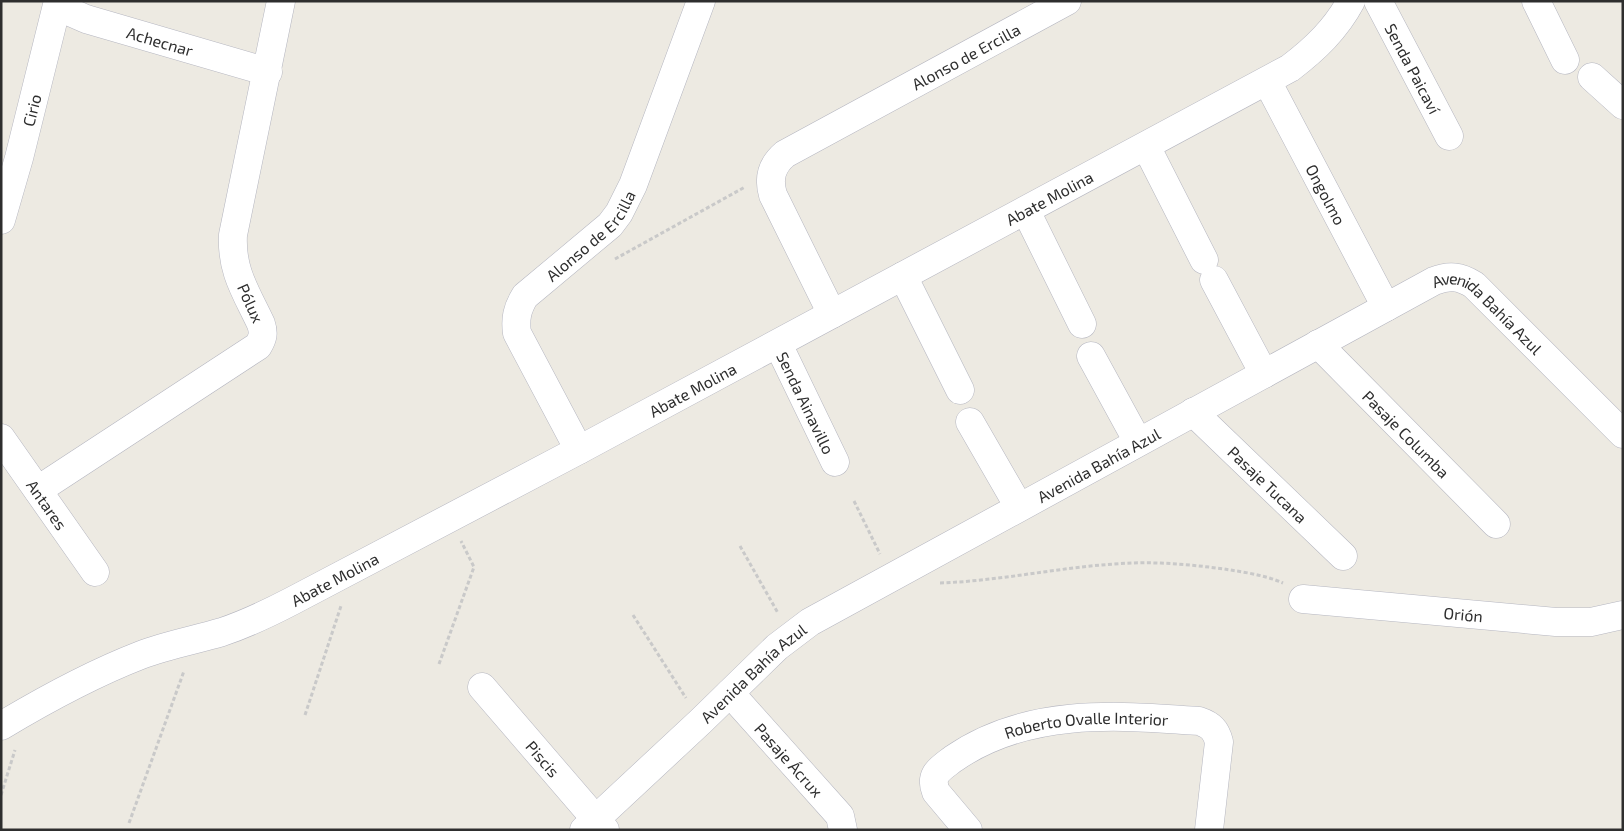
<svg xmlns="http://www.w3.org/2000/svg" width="1624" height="831" viewBox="0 0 1624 831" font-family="'Exo 2',sans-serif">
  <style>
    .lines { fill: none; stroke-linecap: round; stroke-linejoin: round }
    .minor-casing { stroke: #b5b6c0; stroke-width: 29 }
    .path { stroke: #c9c9c9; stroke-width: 3; stroke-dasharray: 4 2.5; stroke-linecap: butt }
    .minor { stroke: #fff; stroke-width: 28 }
    .labels { text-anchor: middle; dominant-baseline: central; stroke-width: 4; stroke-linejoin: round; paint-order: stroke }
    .street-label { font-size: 16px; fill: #2e2e2e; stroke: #fff }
  </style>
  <rect width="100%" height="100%" fill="#edeae2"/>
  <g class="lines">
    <defs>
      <g id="minor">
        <path id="s1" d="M58,1L70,12L86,19L268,72"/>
        <path id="s2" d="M1378,1L1449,136"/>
        <polyline points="1536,1 1565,60"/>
        <polyline points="1592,77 1623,105"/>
        <path id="s3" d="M1267,81L1386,307"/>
        <polyline points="1146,146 1204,260"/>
        <polyline points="1026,211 1082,324"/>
        <path id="s4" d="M1,220L19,158L58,1"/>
        <polyline points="903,276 960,390"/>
        <polyline points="1214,280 1264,374"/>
        <path id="s5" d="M832,314L773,195C768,178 772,165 785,154L1067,1"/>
        <path id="s6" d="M778,344L835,462"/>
        <path id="s7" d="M1318,344L1496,524"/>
        <polyline points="1091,356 1138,442"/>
        <path id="s8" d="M1193,412L1343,556"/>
        <polyline points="970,422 1019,507"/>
        <path id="s9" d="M1,438L95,572"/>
        <path id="s10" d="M579,450L517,333C515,319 517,309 525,296L610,225L619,213L633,185L701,1"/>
        <path d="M38,490L258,346C263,338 264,333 261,324C246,292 231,271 233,235L281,1"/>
        <path id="s11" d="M1303,599L1556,622H1591L1623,615"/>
        <path id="s12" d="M482,687L605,830"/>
        <path id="s13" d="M730,693L840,816L843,830"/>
        <path id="s14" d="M1,726C46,699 92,674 141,655C167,645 195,640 222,632C246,624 269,613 292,601L579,450L1290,68C1315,49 1336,29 1351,1"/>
        <path id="s15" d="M584,830L701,721L777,647L810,622L1434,281C1449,275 1460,276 1474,285L1623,434"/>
        <path id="s16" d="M968,830L936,792C929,774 940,769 953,759C1026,708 1115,715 1199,721C1211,725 1216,730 1219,742L1209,830"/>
      </g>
    </defs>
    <use href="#minor" class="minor-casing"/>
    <g class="path">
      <polyline points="615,259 745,187"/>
      <polyline points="854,501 880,554"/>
      <polyline points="740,546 778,613"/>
      <path d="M940,583C998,581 1056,568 1114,564C1151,561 1187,564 1224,569C1243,572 1265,575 1283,583"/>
      <polyline points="633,615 686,698"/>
      <polyline points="439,664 474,567 461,541"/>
      <polyline points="305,715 341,606"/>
      <polyline points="1,795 15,750"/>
      <polyline points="129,823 184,671"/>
    </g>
    <use href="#minor" class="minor"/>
  </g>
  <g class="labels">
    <g class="street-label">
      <text stroke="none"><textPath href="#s1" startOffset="111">Achecnar</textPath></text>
      <text stroke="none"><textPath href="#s5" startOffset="384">Alonso de Ercilla</textPath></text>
      <text stroke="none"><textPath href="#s2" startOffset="76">Senda Paicaví</textPath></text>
      <text stroke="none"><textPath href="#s4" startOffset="114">Cirio</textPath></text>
      <text stroke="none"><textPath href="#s3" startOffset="128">Ongolmo</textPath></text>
      <text stroke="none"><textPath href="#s14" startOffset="1176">Abate Molina</textPath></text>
      <text stroke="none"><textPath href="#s10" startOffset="261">Alonso de Ercilla</textPath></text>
      <text transform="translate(251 303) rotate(66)">Pólux</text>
      <text stroke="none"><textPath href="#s15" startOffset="1085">Avenida Bahía Azul</textPath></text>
      <text stroke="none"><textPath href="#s14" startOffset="771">Abate Molina</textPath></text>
      <text stroke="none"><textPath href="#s6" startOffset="65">Senda Ainavillo</textPath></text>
      <text stroke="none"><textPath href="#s7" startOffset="126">Pasaje Columba</textPath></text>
      <text stroke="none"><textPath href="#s15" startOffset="636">Avenida Bahía Azul</textPath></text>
      <text stroke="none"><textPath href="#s8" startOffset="104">Pasaje Tucana</textPath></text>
      <text stroke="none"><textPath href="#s9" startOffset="81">Antares</textPath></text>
      <text stroke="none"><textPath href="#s14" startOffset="366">Abate Molina</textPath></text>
      <text stroke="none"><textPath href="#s11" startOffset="161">Orión</textPath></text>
      <text stroke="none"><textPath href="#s15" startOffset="231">Avenida Bahía Azul</textPath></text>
      <text stroke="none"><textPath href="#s16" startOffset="232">Roberto Ovalle Interior</textPath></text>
      <text stroke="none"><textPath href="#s12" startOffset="94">Piscis</textPath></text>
      <text stroke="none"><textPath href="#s13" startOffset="89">Pasaje Ácrux</textPath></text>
    </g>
  </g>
  <rect width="1624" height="831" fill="none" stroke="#2e2e2e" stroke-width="5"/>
</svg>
